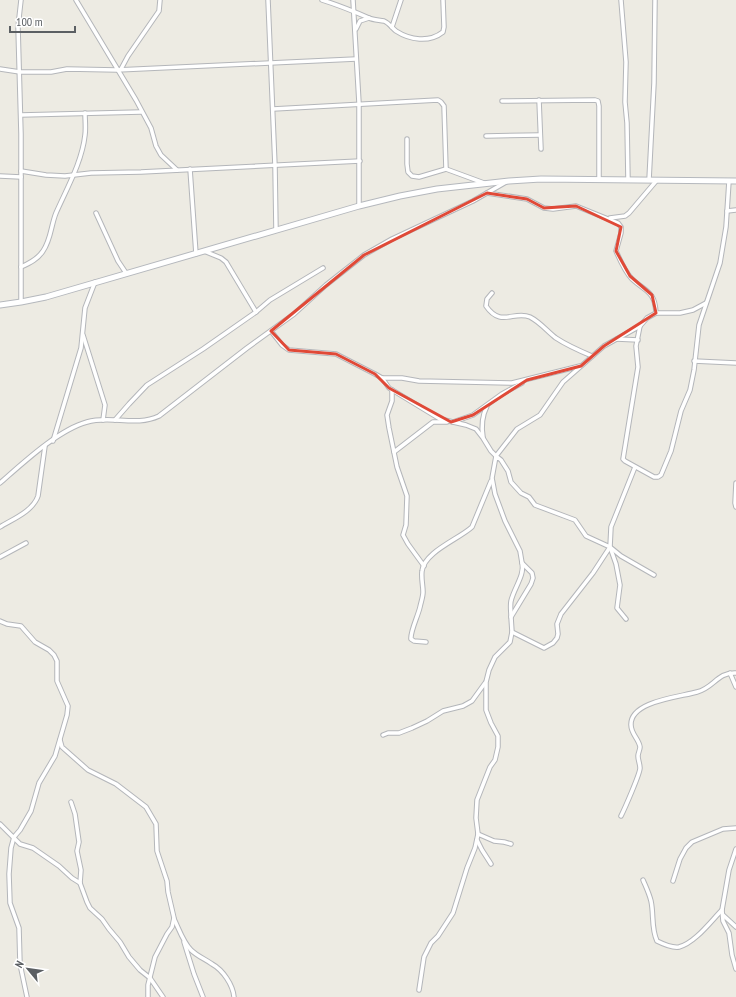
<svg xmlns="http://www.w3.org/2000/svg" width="736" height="997" viewBox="0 0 736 997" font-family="'PT Sans Narrow',sans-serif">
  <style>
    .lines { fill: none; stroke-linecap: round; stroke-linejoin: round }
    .street-casing { stroke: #b4b6ba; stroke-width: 5.5 }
    .secondary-casing { stroke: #b5b8bd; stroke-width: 7 }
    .street { stroke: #fff; stroke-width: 3.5 }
    .secondary { stroke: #fff; stroke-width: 5 }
    .marked { fill: none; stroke: #e04937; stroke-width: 3; stroke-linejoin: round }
  </style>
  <rect width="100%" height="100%" fill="#edebe3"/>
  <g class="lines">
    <defs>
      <g id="street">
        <polyline points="21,0 18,27 21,134 21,302"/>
        <polyline points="76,0 136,100 151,128 156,146 161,155 177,170"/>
        <polyline points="268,0 275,166 276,230"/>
        <path d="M322,0C338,5 353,11 369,18C373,20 379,20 384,21C389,23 392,28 396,31C410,40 429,43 443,32L444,27L443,0"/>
        <polyline points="353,0 359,103 359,206"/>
        <polyline points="621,0 626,62 625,102 627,123 628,180"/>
        <polyline points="392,27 401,0"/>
        <polyline points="356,29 360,21 369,18"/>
        <polyline points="0,69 20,72 51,72 67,69 117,70 356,59"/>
        <polyline points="121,69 128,56 159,11 160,0"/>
        <polyline points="539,100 541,149"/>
        <polyline points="502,101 595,100 598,101 599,106 599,180"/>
        <polyline points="273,109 438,100 441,102 444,106 446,169"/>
        <polyline points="21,115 141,112"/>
        <polyline points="486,136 540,135"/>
        <polyline points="407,139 407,164 408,172 412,176 419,177 446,169 484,183"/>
        <polyline points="190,169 196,254"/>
        <polyline points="21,171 46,175 65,176 91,173 141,172 360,161"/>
        <polyline points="0,176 21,177"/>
        <polyline points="649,180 654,83 655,0"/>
        <path d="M487,193L527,199L544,208L553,209L576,206L618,223L621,227V233L616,251C620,260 625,272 632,279C646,292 655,291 656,313"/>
        <polyline points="727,211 736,210"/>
        <polyline points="96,213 118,261 126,273"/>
        <polyline points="610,218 625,216 629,213 657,180"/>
        <polyline points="204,251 221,258 226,262 256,312"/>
        <path d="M21,267C30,263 38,259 43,251C51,240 51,225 56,213C67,188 82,162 85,135C86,128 85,120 85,113"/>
        <path d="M492,293L487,299L486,306C501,328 514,310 530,317C540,322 548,332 556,338C568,346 580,351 592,356"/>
        <polyline points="640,326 636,346 638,367 623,459 625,461 654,477 658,477 661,475 671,451 681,411 690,390 694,370 699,325 720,263 726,227 729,181"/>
        <polyline points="271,331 282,345 289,350 336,354 375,374 382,378 389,388 440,419 466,425 476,429 483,438 491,451 496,456 517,429 540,415 563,382 604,346 640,326 647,318 656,313 680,313 693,310 706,303"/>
        <polyline points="83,335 105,405 103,420"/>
        <polyline points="617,339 638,340"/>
        <polyline points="694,361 736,363"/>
        <polyline points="382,378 402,378 419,381 512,383 580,366"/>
        <polyline points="392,390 392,401 387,415 389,428 397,467 407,496 406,525 403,535 408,544 424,566"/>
        <polyline points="115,420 129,404 147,385 203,349 256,312 270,300 323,268"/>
        <polyline points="453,422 473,415 502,394 522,383"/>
        <path d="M483,437C481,425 482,416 487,406"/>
        <polyline points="53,441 81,348 85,308 95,282"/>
        <polyline points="394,452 433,422 447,422"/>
        <polyline points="635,467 611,527 610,547 593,573 561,614 557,624 558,634 557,638 553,643 544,648 512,632 511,617 531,584 533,578 532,573 522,563 520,551 505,521 495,494 492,478 496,456 501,460 508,471 511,482 521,493 529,497 535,505 575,520 586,536 610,547 621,556 654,575"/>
        <path d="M0,483C23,463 58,430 87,422C111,415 136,427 159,416L247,348L294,314L326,285L364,255L392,239L473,201L506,182"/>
        <polyline points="736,483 735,503 736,507"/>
        <path d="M0,527C13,519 33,511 38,496L45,446"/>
        <polyline points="610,547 616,564 620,585 617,608 626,619"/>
        <polyline points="0,557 26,543"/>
        <path d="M511,617C511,611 510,606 511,601C514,588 525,575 522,563"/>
        <polyline points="0,621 7,624 21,626 35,642 49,650 54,655 57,661 57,681 68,706 67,715 55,756 39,783 31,811 20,830 14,837 11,848 9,874 10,903 19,928 20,964 27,997"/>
        <path d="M426,642L414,641L411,639C410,632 418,616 420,607C421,602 423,597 423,592C423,585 421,578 422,571C424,552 459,539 472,527L491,481"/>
        <polyline points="730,673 736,687"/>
        <polyline points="383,735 388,733 399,733 412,728 427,721 443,711 463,706 472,701 485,683"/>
        <polyline points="60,740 62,747 88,770 116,784 146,807 156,824 157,851 167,881 168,892 174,918 172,927 167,934 155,957 148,985 148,997"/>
        <polyline points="71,802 75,814 79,842 77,851 81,870 80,883 87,902 90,908 102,919 109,929 120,942 129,957 140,970 150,978 163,997"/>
        <path d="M621,816C624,810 640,774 640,768C640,764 638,760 638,756C638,753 640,750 640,747C639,739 631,734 631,725C630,701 680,697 697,692C714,688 717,672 736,673"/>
        <polyline points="0,824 20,844 33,848 59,866 72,878 80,883"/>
        <polyline points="478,834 494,841 504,842 511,844"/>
        <polyline points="477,840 482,850 491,864"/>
        <polyline points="736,849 729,870 722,910 723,921 729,933 732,955 736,969"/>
        <path d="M643,880C646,887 649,893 651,901C654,915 651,928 657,941C663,944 672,948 679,947C695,943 711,921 722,910"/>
        <polyline points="673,881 680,859 686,848 692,842 723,829 736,828"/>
        <polyline points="723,915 736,927"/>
        <path d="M174,919C179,929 183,942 191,950C197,956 205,959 212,964C223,970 233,985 234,997"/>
        <polyline points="184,942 194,974 203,997"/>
        <polyline points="419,990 424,957 431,943 438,936 453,913 467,868 475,848 478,834 476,818 477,800 490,767 495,760 498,747 498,736 491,723 486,710 486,682 489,670 495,657 510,642 512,632"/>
      </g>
      <polyline id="secondary" points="0,305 21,302 46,297 359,206 400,196 437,189 509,181 541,179 736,181"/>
    </defs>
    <use href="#street" class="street-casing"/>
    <use href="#secondary" class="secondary-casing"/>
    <use href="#street" class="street"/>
    <use href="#secondary" class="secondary"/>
  </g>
  <path class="marked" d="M487,193L527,199L544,208L576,206L621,227L616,251L630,276L652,295L656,313L604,346L581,366L527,380L473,415L451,422L389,388L375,374L336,354L289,350L271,331L364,255Z"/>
  <g transform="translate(28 969) rotate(299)" stroke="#ffffff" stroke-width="3" paint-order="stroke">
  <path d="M0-3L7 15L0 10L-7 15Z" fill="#5b5f63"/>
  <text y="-6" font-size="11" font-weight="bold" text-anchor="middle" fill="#5b5f63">N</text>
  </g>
  <path d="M10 26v6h65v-6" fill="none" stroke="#5b5f63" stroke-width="2"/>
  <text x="16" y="26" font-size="12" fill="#5b5f63" stroke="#ffffff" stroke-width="3" paint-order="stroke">100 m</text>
</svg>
